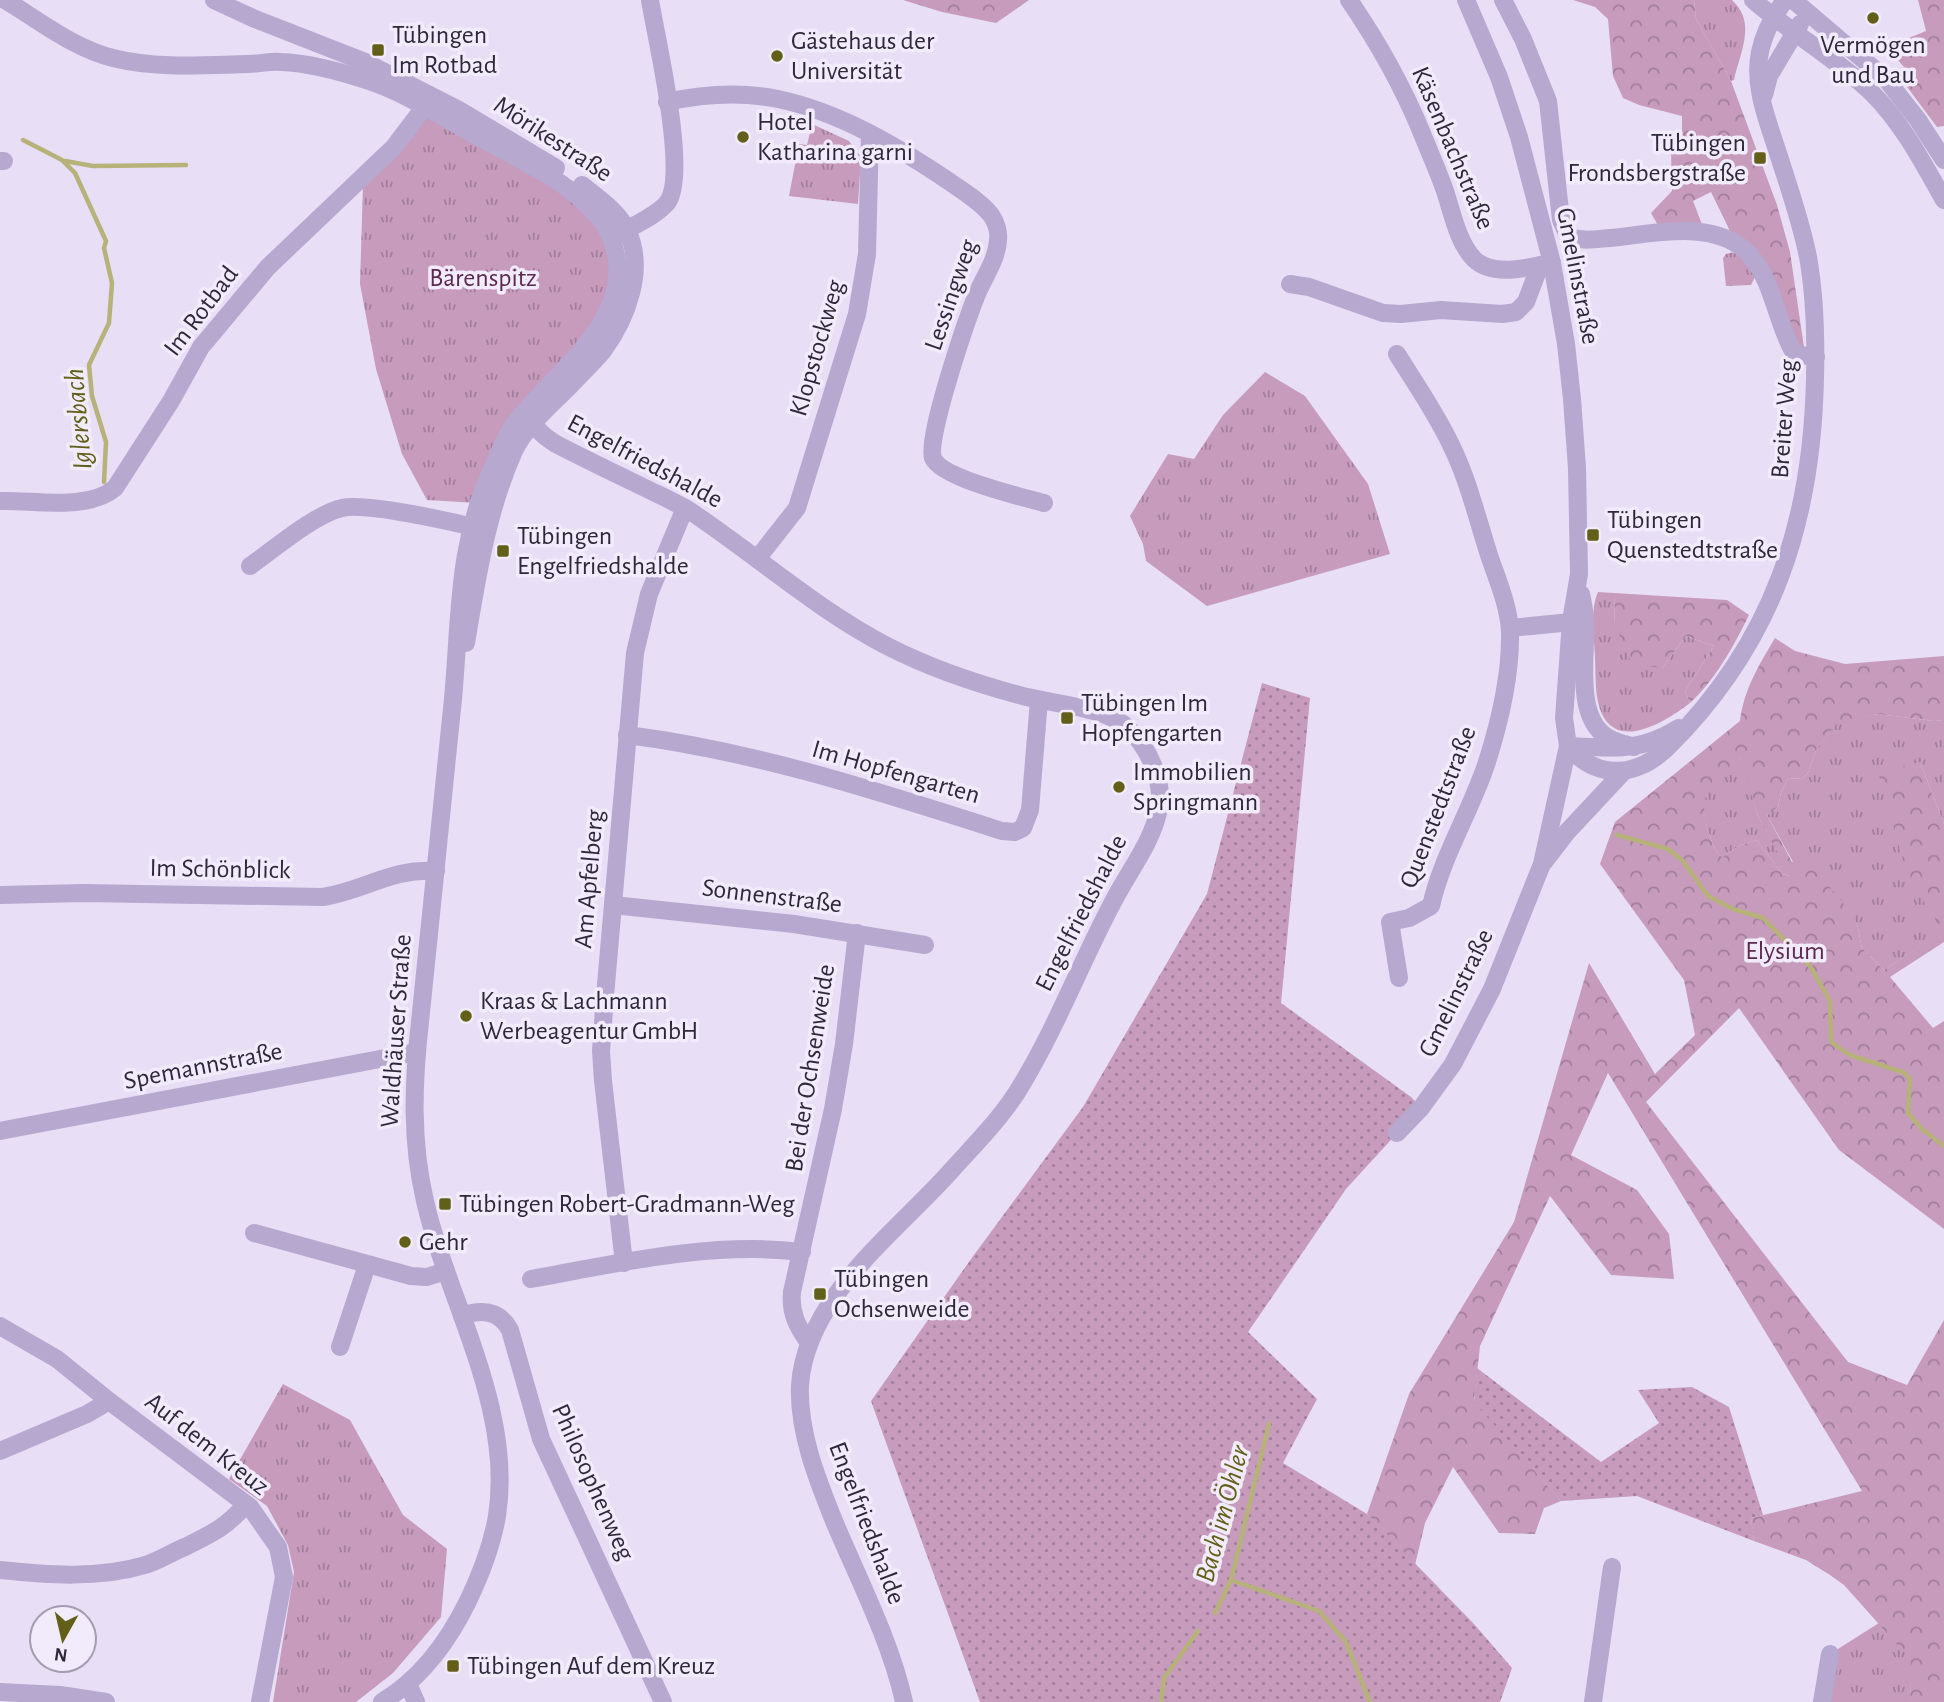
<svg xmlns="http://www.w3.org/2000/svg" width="1944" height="1702" viewBox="0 0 1944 1702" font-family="'Alegreya Sans',sans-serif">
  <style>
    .grass { fill: url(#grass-tufts) }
    .forest { fill: url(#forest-crowns); fill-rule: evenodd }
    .garden { fill: url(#garden-dots) }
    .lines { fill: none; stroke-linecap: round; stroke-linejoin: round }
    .stream { stroke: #b6b279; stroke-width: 4.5 }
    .minor { stroke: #b6a8cf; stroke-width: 18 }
    .poi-dot { fill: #625f19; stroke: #f2ebfc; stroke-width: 2.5 }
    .labels { text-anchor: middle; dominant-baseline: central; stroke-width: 7; stroke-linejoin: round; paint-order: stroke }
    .poi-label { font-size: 26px; fill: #2d293b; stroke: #f2ebfc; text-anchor: start }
    .street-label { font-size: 26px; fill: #2d293b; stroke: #f2ebfc }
    .park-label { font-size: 26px; fill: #5c294f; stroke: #f2ebfc }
    .water-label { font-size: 28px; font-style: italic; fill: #625f19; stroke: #f2ebfc }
  </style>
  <defs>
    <pattern id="grass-tufts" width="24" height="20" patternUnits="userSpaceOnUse" patternTransform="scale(1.75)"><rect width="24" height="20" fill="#c69bbc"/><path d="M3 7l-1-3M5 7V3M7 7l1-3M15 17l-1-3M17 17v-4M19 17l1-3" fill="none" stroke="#a17e9a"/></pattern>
    <pattern id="forest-crowns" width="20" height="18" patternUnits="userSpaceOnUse" patternTransform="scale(1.75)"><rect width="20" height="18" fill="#c69bbc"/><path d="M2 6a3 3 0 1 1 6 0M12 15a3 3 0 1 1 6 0" fill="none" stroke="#a17e9a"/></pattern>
    <pattern id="garden-dots" width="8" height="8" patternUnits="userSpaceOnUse" patternTransform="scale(1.75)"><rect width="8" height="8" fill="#c69bbc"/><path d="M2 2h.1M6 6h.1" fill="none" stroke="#a17e9a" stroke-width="1.8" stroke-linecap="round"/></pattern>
  </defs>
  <rect width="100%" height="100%" fill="#e8def5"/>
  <g class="grass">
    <path d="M1694,0H1732C1757,23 1740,52 1734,80L1731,81L1696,19Z"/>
    <polygon points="422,105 535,169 599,219 615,288 477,503 427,500 402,454 376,369 360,284 363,185"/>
    <polygon points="812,124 849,141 861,157 858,204 789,196 799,144 807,145"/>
    <polygon points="1734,252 1741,253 1756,275 1751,285 1726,286 1723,258 1726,254"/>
    <polygon points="1265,372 1305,396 1368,484 1390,554 1207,606 1146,561 1143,544 1130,516 1168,454 1194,459 1223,415"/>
    <path d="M1598,592L1614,593L1615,626L1662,668L1686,636L1714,646L1685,691L1690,703C1669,719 1620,752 1602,714C1594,697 1596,674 1595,656C1594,636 1590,610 1598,592Z"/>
    <polygon points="1878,714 1934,721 1944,720 1944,824 1920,762 1931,911 1944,931 1884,970 1862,948 1857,924 1793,862 1767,815 1778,807 1781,793 1788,778 1802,779 1808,773 1817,748 1839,720"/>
    <path d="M1741,757L1758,816L1791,876L1782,874L1757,840L1741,845L1722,857C1714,851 1712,842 1709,833C1694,792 1713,783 1741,757Z"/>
    <polygon points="283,1384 350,1420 403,1515 447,1549 441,1617 393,1673 356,1702 273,1702 294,1572 288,1545 267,1506 229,1479"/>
    <polygon points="1879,1623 1912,1660 1910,1702 1825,1702 1830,1654"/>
  </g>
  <g class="forest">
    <polygon points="903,0 1029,0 996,23 942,12"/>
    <polygon points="1573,0 1694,0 1696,19 1731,81 1777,205 1790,252 1805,354 1732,235 1711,192 1693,201 1703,227 1659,227 1651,213 1672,191 1671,150 1682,149 1682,116 1639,105 1623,98 1613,76 1608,19 1595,7"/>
    <polygon points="1918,0 1944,0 1944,126 1937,127 1896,72 1904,67 1887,47 1926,31"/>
    <path d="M1614,593L1727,600L1749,615C1734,646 1715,680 1690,703L1685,691L1714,646L1686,636L1662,668L1632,664L1615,626Z"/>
    <path d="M1775,638L1795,651L1845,664L1944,656V720L1934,721L1878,714L1839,721L1817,748L1808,773L1802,779L1788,778L1781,793L1778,807L1767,815L1792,862L1806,860L1841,900L1857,924L1862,948L1884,970L1943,931L1907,875L1878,772L1920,762L1944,824V942L1890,977L1933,1028L1944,1021V1229L1839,1150L1739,1008L1646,1102L1848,1362L1907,1385L1944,1320V1702H1910L1911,1660L1844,1585L1830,1575L1806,1560L1754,1541L1751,1518L1862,1491L1608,1073L1571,1155L1637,1190L1669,1234L1674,1279L1611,1275L1550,1196L1480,1346L1474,1401L1561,1501L1544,1508L1535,1534L1499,1533L1453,1467L1425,1523L1415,1565L1367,1514L1409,1394L1514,1222L1589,963L1655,1074L1695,1035L1684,980L1600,864L1615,822L1740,721C1744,689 1759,665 1775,638ZM1740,758L1758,816L1790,876L1782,874L1757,840L1741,845L1722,857C1714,851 1712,842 1709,833C1695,792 1713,784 1740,758Z"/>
  </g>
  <g class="garden">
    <polygon points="1262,683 1310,698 1281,1003 1411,1097 1421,1107 1346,1189 1248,1332 1317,1399 1283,1463 1367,1514 1474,1624 1512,1668 1500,1702 980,1702 871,1401 971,1259 1083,1107 1207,894"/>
    <polygon points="1477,1368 1601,1462 1659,1423 1638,1390 1692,1387 1729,1407 1763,1515 1751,1518 1754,1541 1637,1496 1561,1501 1474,1402"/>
  </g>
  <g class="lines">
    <g class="stream">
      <polyline points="23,140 62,160 75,173 106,241 104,248 112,283 109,323 89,365 92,396 106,442 104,482"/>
      <polyline points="65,161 93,166 186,165"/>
      <polyline points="1617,835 1668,849 1682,860 1708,896 1733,909 1763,918 1810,966 1830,1001 1831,1042 1850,1055 1905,1073 1910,1079 1908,1113 1922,1129 1944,1146"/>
      <polyline points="1231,1580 1319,1611 1346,1642 1370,1702"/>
      <polyline points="1215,1613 1231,1580 1269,1424"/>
      <polyline points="1161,1702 1164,1678 1198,1631"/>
    </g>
    <g class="minor">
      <path d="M5,0C40,21 73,48 113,58C157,69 204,65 248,64C259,64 270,61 281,62C310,63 342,72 369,81C408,94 443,118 479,137C514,157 554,174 584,202C594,211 606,225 611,238C643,316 551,374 513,426C504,439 499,454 493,467C455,548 461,623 452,709C441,813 431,917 420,1022C413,1083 411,1141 425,1201C448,1302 514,1408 497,1516C492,1545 481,1574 468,1601C448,1642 422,1678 382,1702"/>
      <polyline points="214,0 255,19 365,62 459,110 556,168"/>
      <path d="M1349,0C1377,41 1402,85 1421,131C1429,151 1438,171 1445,191C1452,212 1458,243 1474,259C1493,278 1529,267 1552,263"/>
      <path d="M1503,0L1523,39L1548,101L1561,220L1568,236C1581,242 1596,239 1610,238C1653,234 1715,218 1749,254C1773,280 1776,321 1793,351L1800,355L1816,357"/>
      <path d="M1753,0C1791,33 1836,58 1872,93C1903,124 1923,163 1944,200"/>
      <polyline points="1793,0 1886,79 1918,120 1944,160"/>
      <polyline points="1764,95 1769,76 1800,24"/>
      <path d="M667,102C703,94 743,92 778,99C840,112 898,147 950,182C964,192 981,202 991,215C996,222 999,232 998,240C997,260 984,277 977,294C967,319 926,438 933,458C941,478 1022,497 1044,503"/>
      <polyline points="0,161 4,161"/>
      <path d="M617,235C632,226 656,216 667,203C689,175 656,38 650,0"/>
      <polyline points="1290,284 1309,287 1383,313 1401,314 1441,310 1502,314 1516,312 1526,302 1540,265"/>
      <path d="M1397,354C1415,383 1436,413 1451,445C1468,479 1477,518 1489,555C1497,579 1509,606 1510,632C1511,676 1500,721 1487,762C1471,811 1442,856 1431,906L1409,918L1390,922L1399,978"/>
      <path d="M527,410C531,426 543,436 556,444C585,459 614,473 643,487C659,495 675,502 690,511C756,555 816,609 887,646C928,667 974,683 1019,695C1050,704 1104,706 1128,728C1148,747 1164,780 1159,808C1153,842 1128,872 1113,902C1081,962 1057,1026 1022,1084C1003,1117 975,1144 949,1173C895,1233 806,1298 800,1385C798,1431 817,1479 834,1521C858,1578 891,1642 904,1702"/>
      <path d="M0,501C35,500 88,511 115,488L171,401L201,347L268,267L394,147L419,114L425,96"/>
      <polyline points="757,559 797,508 857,314 867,254 870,134"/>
      <path d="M250,566C273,550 315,514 342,508C365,502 454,522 481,529"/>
      <path d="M1581,594C1583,603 1585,612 1585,622C1587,655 1574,716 1607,737C1615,742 1625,744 1634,747"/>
      <polyline points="1510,628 1582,621"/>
      <path d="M466,643C477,578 487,511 514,451C526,426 551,405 570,386C581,374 593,363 603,351C627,318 646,269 627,230C618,211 598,198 582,185"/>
      <path d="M627,735C755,751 880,792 1002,831L1015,832L1023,828L1030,810L1039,700"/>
      <path d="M1568,746C1597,781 1638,777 1669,746C1773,642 1812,523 1815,378C1816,338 1815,296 1808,257C1801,221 1788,185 1777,150C1767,119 1753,85 1760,52C1764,32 1773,16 1785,0"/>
      <path d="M1568,746C1613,748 1638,753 1679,728"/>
      <polyline points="1544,862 1567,832 1624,771"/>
      <path d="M0,895L84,893L323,897C366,890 391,868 436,871"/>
      <polyline points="613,905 794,924 925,945"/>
      <polyline points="0,1131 417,1052"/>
      <polyline points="1397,1133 1421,1108 1453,1064 1492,989 1542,864 1568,746 1564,718 1571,621 1579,574 1577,468 1572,399 1566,344 1552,263 1519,137 1499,77 1466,0"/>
      <polyline points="254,1233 411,1276 427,1277 446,1271"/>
      <polyline points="624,1263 603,1081 601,1051 605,996 635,653 649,594 685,508"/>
      <path d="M531,1279C618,1263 714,1241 802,1252"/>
      <path d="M462,1316C482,1309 499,1310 510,1330L541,1439L663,1702"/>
      <polyline points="0,1326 57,1359 109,1401 250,1507 278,1547 284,1577 260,1702"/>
      <path d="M809,1343C797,1326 790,1313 792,1292L833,1109L844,1044L857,933"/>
      <polyline points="340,1347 367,1265"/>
      <polyline points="0,1451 87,1414 109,1401"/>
      <path d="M0,1570C47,1575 99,1579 145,1565C159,1561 172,1552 185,1547C211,1534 227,1527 246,1504"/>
      <polyline points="408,1684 416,1702"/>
      <polyline points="0,1692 60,1695 106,1702"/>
      <polyline points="1593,1702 1612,1567"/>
      <polyline points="1822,1702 1830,1654"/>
    </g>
  </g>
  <g class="poi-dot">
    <circle cx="1873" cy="18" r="7"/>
    <rect x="371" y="43" width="14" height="14" rx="3.5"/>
    <circle cx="777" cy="56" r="7"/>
    <circle cx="743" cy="137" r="7"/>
    <rect x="1753" y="151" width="14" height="14" rx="3.5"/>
    <rect x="1586" y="528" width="14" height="14" rx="3.5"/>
    <rect x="496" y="544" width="14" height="14" rx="3.5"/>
    <rect x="1060" y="711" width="14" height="14" rx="3.5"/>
    <circle cx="1119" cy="787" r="7"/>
    <circle cx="466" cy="1016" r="7"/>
    <rect x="438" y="1197" width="14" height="14" rx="3.5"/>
    <circle cx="405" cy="1242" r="7"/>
    <rect x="813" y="1287" width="14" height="14" rx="3.5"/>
    <rect x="446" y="1659" width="14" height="14" rx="3.5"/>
  </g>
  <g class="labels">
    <g class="poi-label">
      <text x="392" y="35">Tübingen<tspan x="392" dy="30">Im Rotbad</tspan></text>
      <text x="791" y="41">Gästehaus der<tspan x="791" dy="30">Universität</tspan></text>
      <text x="1873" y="45" text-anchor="middle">Vermögen<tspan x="1873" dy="30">und Bau</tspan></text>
      <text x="757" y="122">Hotel<tspan x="757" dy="30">Katharina garni</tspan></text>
      <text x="1746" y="143" text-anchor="end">Tübingen<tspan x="1746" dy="30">Frondsbergstraße</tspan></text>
      <text x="1607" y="520">Tübingen<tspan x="1607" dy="30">Quenstedtstraße</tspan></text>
      <text x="517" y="536">Tübingen<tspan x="517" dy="30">Engelfriedshalde</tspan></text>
      <text x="1081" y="703">Tübingen Im<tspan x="1081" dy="30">Hopfengarten</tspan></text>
      <text x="1133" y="772">Immobilien<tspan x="1133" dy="30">Springmann</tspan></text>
      <text x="480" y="1001">Kraas &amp; Lachmann<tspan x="480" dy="30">Werbeagentur GmbH</tspan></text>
      <text x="459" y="1204">Tübingen Robert-Gradmann-Weg</text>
      <text x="419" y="1242">Gehr</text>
      <text x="834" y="1279">Tübingen<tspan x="834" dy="30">Ochsenweide</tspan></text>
      <text x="467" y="1666">Tübingen Auf dem Kreuz</text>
    </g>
    <g class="street-label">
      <text transform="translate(553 139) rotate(33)">Mörikestraße</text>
      <text transform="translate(1453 148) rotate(67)">Käsenbachstraße</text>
      <text transform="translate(1578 276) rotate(79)">Gmelinstraße</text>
      <text transform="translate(951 295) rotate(-71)">Lessingweg</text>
      <text transform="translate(201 311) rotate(-53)">Im Rotbad</text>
      <text transform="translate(817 348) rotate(-74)">Klopstockweg</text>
      <text transform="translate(1784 419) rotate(-86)">Breiter Weg</text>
      <text transform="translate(645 461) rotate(28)">Engelfriedshalde</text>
      <text transform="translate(896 772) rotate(16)">Im Hopfengarten</text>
      <text transform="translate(1438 807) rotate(-69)">Quenstedtstraße</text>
      <text transform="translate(220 869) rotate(1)">Im Schönblick</text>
      <text transform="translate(589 879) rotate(-85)">Am Apfelberg</text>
      <text transform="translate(772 896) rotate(7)">Sonnenstraße</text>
      <text transform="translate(1081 913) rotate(-63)">Engelfriedshalde</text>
      <text transform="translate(1456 993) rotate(-64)">Gmelinstraße</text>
      <text transform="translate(396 1031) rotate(-86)">Waldhäuser Straße</text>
      <text transform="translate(203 1066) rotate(-11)">Spemannstraße</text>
      <text transform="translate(810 1068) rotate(-81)">Bei der Ochsenweide</text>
      <text transform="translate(207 1444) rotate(38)">Auf dem Kreuz</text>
      <text transform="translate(593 1482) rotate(66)">Philosophenweg</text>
      <text transform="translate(867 1523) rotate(69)">Engelfriedshalde</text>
    </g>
    <g class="park-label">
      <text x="483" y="278">Bärenspitz</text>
      <text x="1785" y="951">Elysium</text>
    </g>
    <g class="water-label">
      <text transform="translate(79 419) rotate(-95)">Iglersbach</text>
      <text transform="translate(1223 1514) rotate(-75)">Bach im Öhler</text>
    </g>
  </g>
  <g transform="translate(63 1639) rotate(188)"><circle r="33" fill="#f2ebfc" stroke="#a39daf" stroke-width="2"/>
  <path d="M0-5L12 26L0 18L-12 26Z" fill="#625f19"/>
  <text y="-10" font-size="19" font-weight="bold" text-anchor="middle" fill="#2d293b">N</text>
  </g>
</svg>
